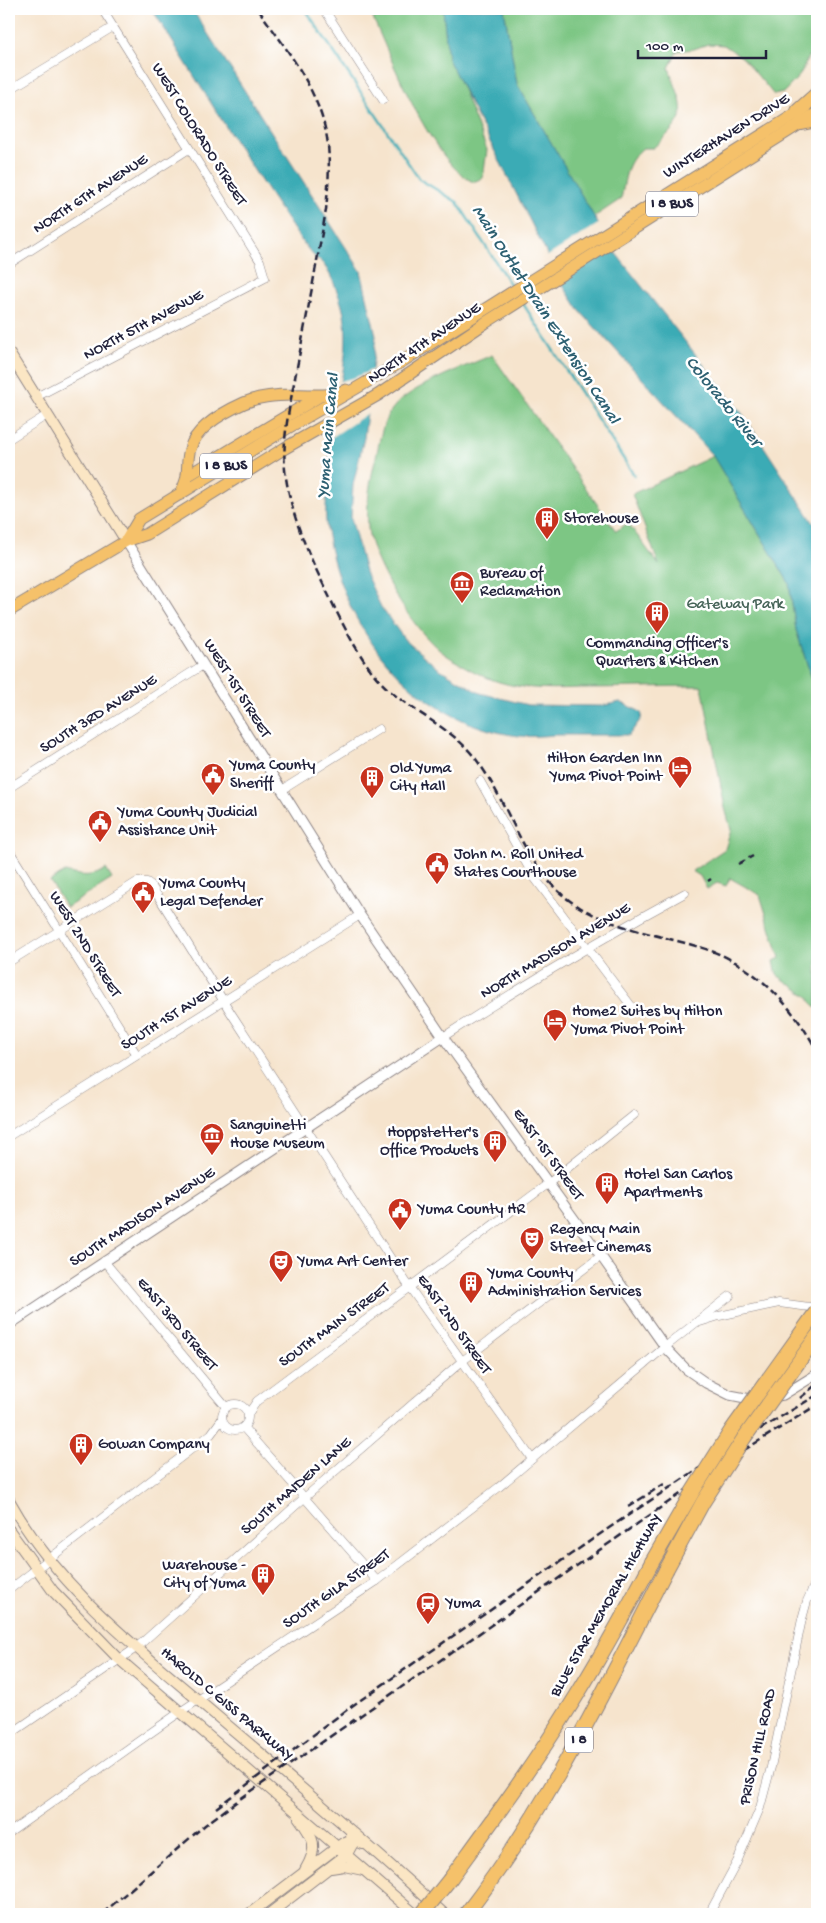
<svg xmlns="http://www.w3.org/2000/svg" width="826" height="1923" viewBox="0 0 826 1923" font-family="'Gochi Hand',sans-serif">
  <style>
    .green { fill: #7dc684; stroke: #507460 }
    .water { fill: #3aabb5; stroke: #2e6678 }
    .pier { fill: #f6e4cd }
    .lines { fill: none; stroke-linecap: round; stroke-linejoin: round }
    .stream { stroke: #3aabb5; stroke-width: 2.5 }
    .minor-casing { stroke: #8c8384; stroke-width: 9 }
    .tertiary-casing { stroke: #8c8384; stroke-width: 11 }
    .secondary-casing { stroke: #8c8384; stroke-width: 12 }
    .primary-casing { stroke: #8c8384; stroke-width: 13 }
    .motorway-casing { stroke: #8c8384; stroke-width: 16 }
    .minor { stroke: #fff; stroke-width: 8 }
    .tertiary { stroke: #fff; stroke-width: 9 }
    .secondary { stroke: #fbe6c4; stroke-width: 10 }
    .primary { stroke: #f5c16b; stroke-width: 11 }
    .motorway { stroke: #f5c16b; stroke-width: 14 }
    .rail { stroke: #22223b; stroke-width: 2.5; stroke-dasharray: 8 4; stroke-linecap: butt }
    .motorway-bridge-casing { stroke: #8c8384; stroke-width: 16; stroke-linecap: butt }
    .motorway-bridge { stroke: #f5c16b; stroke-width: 14 }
    .labels { text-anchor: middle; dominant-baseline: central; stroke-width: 5; stroke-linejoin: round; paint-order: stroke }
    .shield { fill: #fff; stroke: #646476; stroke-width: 1 }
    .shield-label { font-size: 15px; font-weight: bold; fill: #22223b }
    .street-label { font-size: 16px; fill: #22223b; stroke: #fff }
    .poi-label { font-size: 16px; fill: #22223b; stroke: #fff; text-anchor: start }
    .park-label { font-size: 16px; fill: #466458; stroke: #fff }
    .water-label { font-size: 18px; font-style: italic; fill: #2d6072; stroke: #fff }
  </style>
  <rect width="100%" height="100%" fill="#fff"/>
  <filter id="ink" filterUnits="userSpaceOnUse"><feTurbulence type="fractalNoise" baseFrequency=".02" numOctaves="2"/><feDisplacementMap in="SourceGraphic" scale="10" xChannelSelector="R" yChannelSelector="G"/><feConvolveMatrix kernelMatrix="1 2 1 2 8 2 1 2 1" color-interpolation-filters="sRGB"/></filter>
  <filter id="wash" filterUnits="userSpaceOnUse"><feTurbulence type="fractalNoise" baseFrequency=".0096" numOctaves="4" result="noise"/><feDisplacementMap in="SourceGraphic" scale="20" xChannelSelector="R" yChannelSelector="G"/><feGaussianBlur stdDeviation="1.12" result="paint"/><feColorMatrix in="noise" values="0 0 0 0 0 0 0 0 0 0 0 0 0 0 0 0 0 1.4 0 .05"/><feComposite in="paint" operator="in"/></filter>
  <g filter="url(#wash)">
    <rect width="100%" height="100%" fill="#f6e4cd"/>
    <g class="green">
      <path d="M369,9H443L448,59L460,82L487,150L483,178L473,182C430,161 389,53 369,9Z"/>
      <path d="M504,9H810L814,45L800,75L783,93L774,95L743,58L724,45L708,44L694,49L677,51L669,68C684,111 692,114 653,148H643C625,163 626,177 621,199L594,217L517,84Z"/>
      <path d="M492,355L616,531L628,523L659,565L632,494L713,456L789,583L796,630L817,694V1008L810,1001V998L777,975L774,961L780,958L760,895L730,878L726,886L717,883L707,889L700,876L692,871L725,849L731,830L725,808L702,686C662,686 622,688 581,688C555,689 525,690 499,682C482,677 457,663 442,652C414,631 371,563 368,528C366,504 370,480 376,457C380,440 382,421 393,408C410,386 465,367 492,355Z"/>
      <path d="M106,869L112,879L66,908L50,881L65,872C80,876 93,878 106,869Z"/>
    </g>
    <g class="water">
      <path d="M152,9H192L361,271L376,336L364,438L353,485L351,518L365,572L381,607L405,640L438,668L480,693L528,705L601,706L620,702L639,711L642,714L641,719L629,735C604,735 579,735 554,735C543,736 531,737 519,736C413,723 338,625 326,523C325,509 327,493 328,479C329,459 330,439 334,419C340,384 352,342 342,306C338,293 332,276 324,265C321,261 316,258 313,255C305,246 298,236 292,227C243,156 198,82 152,9Z"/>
      <polygon points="443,9 504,9 517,84 614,251 744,416 817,528 817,694 796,630 789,583 713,456 579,310 562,284 448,59"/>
    </g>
    <g class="pier">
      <polygon points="600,223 614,246 558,281 546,257"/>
      <polygon points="376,368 370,412 329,439 338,382 356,377"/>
    </g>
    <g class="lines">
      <g class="stream">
        <polyline points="305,9 419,179 457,202 512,287"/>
        <polyline points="522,302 634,475"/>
      </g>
    </g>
  </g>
  <g filter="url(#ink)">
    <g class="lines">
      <defs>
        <g id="minor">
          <polyline points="324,9 383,100"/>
          <polyline points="9,90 113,27"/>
          <polyline points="9,264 189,149"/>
          <polyline points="36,397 265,278 260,261 102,9"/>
          <polyline points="9,439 47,415"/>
          <polyline points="480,781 534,877 635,1011"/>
          <polyline points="9,788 203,665"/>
          <polyline points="282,790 379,729"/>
          <polyline points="9,850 137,1055"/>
          <polyline points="9,962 137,882 147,882 151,885 231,1013 410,1288 532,1459"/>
          <path d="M443,1037C522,986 602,938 685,893"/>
          <polyline points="9,1136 360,915"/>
          <polyline points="104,1261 226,1407"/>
          <polyline points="700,1322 719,1316 779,1303 817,1308"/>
          <circle cx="235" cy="1417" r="13"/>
          <polyline points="248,1414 257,1401 549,1183 634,1115"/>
          <polyline points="243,1427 377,1581"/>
          <polyline points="9,1590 211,1434 222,1419"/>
          <polyline points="9,1735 136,1648 303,1499 461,1362 601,1256"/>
          <polyline points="9,1833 180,1712 377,1581 499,1487 665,1347 730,1296"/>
          <polyline points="709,1914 737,1862 760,1808 771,1767 802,1619 807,1601 817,1579"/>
        </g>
        <g id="tertiary">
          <polyline points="126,541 360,915 443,1037 598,1252 665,1347 686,1369 706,1383 730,1395 756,1400"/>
          <polyline points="9,1325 443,1037"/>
          <polyline points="773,1397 783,1395 817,1374"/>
        </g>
        <g id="secondary">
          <polyline points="9,353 126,541"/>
          <path d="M9,1500C54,1582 128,1641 198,1700C281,1771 365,1840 444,1914"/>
          <polyline points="9,1530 53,1591 119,1659 415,1914"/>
          <path d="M299,1818C314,1838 319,1847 305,1870"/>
          <polyline points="331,1868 344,1866 363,1870"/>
          <polyline points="249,1914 343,1843 350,1840 363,1844"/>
          <polyline points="269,1914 347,1854 353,1843 351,1834"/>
        </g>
        <g id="primary">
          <polyline points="187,476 320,396"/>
          <path d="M181,494C183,488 186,482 187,476C188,467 187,458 190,449C196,427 224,412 244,403C257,397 278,395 293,395C311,394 329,398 346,390"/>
          <polyline points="126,541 139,519 286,429 398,364 805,108"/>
          <polyline points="9,611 126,541 147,534 285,448 378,395 485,323 817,113"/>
        </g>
        <g id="motorway">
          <polyline points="798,111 817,94"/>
          <polyline points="802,123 817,120"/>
          <path d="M450,1879C490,1824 531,1769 567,1711C598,1662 625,1613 652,1562"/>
          <path d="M466,1914C548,1808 605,1689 666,1570"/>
        </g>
      </defs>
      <use href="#minor" class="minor-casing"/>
      <use href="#tertiary" class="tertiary-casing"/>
      <use href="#secondary" class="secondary-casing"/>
      <use href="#primary" class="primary-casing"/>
      <use href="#motorway" class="motorway-casing"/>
      <use href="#minor" class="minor"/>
      <use href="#tertiary" class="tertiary"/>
      <use href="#secondary" class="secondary"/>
      <use href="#primary" class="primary"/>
      <use href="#motorway" class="motorway"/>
      <g class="rail">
        <path d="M258,9C287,50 322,93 328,145C330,167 328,188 326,210C317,262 307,315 297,367C291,401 282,435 285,470C290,514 308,554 328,594C342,623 357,654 378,679C406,711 449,724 475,758C513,807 524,875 581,908C619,930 665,936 706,949C755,965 794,1007 817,1051"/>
        <polyline points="738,864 753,856"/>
        <polyline points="708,881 711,879"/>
        <polyline points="800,1398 817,1384"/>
        <polyline points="729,1448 817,1395"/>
        <polyline points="628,1507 664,1484"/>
        <polyline points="216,1808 352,1706 606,1530 734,1445"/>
        <polyline points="102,1914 205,1825 240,1799 741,1452 817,1405"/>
      </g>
      <defs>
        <g id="motorway-bridge">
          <polyline points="652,1562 693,1491 731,1431 817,1311"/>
          <polyline points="666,1570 703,1502 744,1438 817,1336"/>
          <polyline points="422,1914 450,1879"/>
        </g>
      </defs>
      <use href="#motorway-bridge" class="motorway-bridge-casing"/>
      <use href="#motorway-bridge" class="motorway-bridge"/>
    </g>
  </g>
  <defs>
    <symbol id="building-pin" viewBox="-11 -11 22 30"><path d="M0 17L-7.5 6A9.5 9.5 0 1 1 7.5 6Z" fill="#c8321e" stroke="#fff"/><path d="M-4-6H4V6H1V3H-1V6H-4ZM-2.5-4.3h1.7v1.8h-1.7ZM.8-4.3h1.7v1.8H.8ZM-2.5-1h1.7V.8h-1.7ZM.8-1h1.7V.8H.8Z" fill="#fff"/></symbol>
    <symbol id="museum-pin" viewBox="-11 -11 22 30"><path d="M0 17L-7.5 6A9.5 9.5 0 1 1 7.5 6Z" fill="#c8321e" stroke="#fff"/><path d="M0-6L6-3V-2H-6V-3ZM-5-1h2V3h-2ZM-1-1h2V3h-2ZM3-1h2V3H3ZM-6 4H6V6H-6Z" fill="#fff"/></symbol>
    <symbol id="hotel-pin" viewBox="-11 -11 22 30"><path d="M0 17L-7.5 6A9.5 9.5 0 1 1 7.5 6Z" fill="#c8321e" stroke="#fff"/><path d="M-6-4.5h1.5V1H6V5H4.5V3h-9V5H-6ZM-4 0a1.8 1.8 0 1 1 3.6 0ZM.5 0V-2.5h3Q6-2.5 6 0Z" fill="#fff"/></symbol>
    <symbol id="civic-pin" viewBox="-11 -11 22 30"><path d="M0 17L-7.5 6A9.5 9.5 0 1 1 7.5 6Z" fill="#c8321e" stroke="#fff"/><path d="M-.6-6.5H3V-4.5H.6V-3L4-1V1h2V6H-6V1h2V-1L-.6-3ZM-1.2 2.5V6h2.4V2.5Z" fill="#fff"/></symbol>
    <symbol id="theatre-pin" viewBox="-11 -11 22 30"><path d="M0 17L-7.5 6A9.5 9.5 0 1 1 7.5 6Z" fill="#c8321e" stroke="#fff"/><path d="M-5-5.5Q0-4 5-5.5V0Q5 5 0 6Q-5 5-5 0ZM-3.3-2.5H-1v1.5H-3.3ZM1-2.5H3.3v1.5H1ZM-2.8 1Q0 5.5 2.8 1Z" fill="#fff"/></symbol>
    <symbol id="station-pin" viewBox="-11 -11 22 30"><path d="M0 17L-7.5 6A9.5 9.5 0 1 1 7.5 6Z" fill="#c8321e" stroke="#fff"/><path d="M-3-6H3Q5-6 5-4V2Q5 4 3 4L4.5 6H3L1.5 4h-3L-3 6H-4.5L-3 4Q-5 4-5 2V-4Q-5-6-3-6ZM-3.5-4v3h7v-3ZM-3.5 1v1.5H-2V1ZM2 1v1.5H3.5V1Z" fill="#fff"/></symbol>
  </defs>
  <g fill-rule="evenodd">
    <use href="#building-pin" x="533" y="505" width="28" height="38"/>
    <use href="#museum-pin" x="448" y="569" width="28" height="38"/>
    <use href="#building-pin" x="643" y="599" width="28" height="38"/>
    <use href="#hotel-pin" x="666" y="754" width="28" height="38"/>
    <use href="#civic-pin" x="199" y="761" width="28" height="38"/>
    <use href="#building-pin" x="358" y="764" width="28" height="38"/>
    <use href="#civic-pin" x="86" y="808" width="28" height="38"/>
    <use href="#civic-pin" x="423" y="850" width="28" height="38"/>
    <use href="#civic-pin" x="129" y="879" width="28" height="38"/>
    <use href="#hotel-pin" x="541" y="1007" width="28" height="38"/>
    <use href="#museum-pin" x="198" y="1121" width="28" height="38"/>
    <use href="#building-pin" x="481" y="1128" width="28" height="38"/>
    <use href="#building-pin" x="593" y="1170" width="28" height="38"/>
    <use href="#civic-pin" x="386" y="1196" width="28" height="38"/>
    <use href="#theatre-pin" x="518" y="1225" width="28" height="38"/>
    <use href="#theatre-pin" x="267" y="1248" width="28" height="38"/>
    <use href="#building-pin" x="457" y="1269" width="28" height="38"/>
    <use href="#building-pin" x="67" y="1431" width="28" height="38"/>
    <use href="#building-pin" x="249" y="1561" width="28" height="38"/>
    <use href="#station-pin" x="414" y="1590" width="28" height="38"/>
  </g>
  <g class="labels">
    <g class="shield">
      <rect x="646" y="191.5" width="52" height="25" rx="4"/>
      <rect x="200" y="453.5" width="52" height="25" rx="4"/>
      <rect x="565" y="1727.5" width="28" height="25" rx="4"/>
    </g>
    <g class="shield-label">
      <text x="672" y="204">I 8 BUS</text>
      <text x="226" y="466">I 8 BUS</text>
      <text x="579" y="1740">I 8</text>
    </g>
    <g class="street-label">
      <text transform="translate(198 135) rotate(58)">WEST COLORADO STREET</text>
      <text transform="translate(727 137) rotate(-32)">WINTERHAVEN DRIVE</text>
      <text transform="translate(91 195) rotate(-33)">NORTH 6TH AVENUE</text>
      <text transform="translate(144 326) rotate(-28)">NORTH 5TH AVENUE</text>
      <text transform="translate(425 344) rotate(-34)">NORTH 4TH AVENUE</text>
      <text transform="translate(236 689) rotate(58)">WEST 1ST STREET</text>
      <text transform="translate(99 715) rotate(-32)">SOUTH 3RD AVENUE</text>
      <text transform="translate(84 945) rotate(58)">WEST 2ND STREET</text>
      <text transform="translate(556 952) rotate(-31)">NORTH MADISON AVENUE</text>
      <text transform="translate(177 1014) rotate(-32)">SOUTH 1ST AVENUE</text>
      <text transform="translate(547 1155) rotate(54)">EAST 1ST STREET</text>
      <text transform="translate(143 1218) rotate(-33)">SOUTH MADISON AVENUE</text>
      <text transform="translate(176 1325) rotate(50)">EAST 3RD STREET</text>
      <text transform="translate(453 1325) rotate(55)">EAST 2ND STREET</text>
      <text transform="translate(335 1326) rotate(-36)">SOUTH MAIN STREET</text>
      <text transform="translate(297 1487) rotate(-41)">SOUTH MAIDEN LANE</text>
      <text transform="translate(337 1590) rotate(-35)">SOUTH GILA STREET</text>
      <text transform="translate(607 1606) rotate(-60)">BLUE STAR MEMORIAL HIGHWAY</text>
      <text transform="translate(226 1705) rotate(40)">HAROLD C GISS PARKWAY</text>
      <text transform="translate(759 1747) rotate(-77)">PRISON HILL ROAD</text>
    </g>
    <g class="poi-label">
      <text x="564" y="519">Storehouse</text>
      <text x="480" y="574">Bureau of<tspan x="480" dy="18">Reclamation</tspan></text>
      <text x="657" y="644" text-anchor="middle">Commanding Officer's<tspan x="657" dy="18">Quarters &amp; Kitchen</tspan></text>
      <text x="662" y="759" text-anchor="end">Hilton Garden Inn<tspan x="662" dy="18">Yuma Pivot Point</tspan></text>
      <text x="230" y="766">Yuma County<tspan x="230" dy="18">Sheriff</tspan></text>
      <text x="390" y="769">Old Yuma<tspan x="390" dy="18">City Hall</tspan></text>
      <text x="118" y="813">Yuma County Judicial<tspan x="118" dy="18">Assistance Unit</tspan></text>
      <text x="454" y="855">John M. Roll United<tspan x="454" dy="18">States Courthouse</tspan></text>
      <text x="160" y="884">Yuma County<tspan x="160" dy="18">Legal Defender</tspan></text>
      <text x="572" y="1012">Home2 Suites by Hilton<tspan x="572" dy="18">Yuma Pivot Point</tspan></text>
      <text x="230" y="1126">Sanguinetti<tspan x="230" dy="18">House Museum</tspan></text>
      <text x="478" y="1133" text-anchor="end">Hoppstetter's<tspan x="478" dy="18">Office Products</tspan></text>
      <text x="624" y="1175">Hotel San Carlos<tspan x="624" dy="18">Apartments</tspan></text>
      <text x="418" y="1210">Yuma County HR</text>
      <text x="550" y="1230">Regency Main<tspan x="550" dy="18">Street Cinemas</tspan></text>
      <text x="298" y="1262">Yuma Art Center</text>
      <text x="488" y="1274">Yuma County<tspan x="488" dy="18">Administration Services</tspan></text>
      <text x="98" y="1445">Gowan Company</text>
      <text x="246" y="1566" text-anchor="end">Warehouse -<tspan x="246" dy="18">City of Yuma</tspan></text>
      <text x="446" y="1604">Yuma</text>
    </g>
    <g class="park-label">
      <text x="735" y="605">Gateway Park</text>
    </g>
    <g class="water-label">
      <text transform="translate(545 315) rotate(57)">Main Outlet Drain Extension Canal</text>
      <text transform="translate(723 402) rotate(51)">Colorado River</text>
      <text transform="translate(329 436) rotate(-85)">Yuma Main Canal</text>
    </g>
  </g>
  <rect width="826" height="1923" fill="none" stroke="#fff" stroke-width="30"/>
  <path d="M638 50v8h128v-8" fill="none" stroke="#22223b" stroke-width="2.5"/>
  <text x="646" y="50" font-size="15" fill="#22223b" stroke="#ffffff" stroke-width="4" paint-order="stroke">100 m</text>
</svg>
